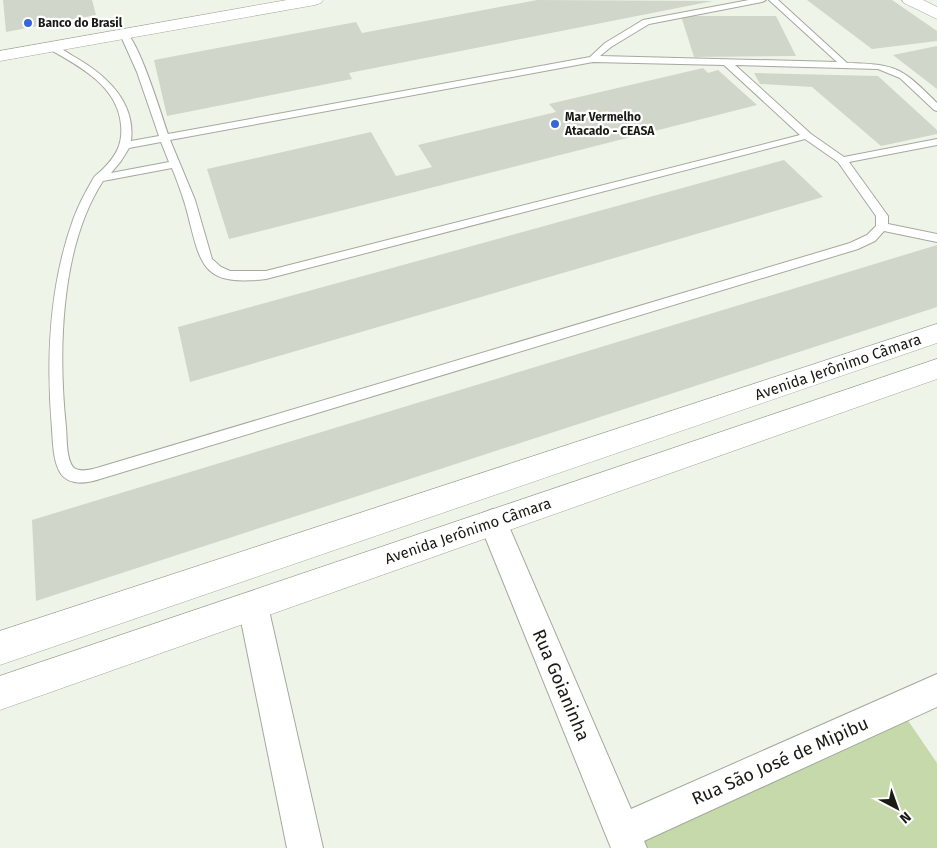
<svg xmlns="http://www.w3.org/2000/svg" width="937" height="848" viewBox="0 0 937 848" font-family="'Fira Sans',sans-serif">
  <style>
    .green { fill: #c6d9aa }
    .building { fill: #d1d6ca }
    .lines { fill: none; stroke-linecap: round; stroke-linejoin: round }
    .service-casing { stroke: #a4a99e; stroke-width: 2 }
    .minor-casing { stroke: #a4a99e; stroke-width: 2 }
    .tertiary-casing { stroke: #a4a99e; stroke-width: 1 }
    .primary-casing { stroke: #a4a99e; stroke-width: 1 }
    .service { fill: #fff; fill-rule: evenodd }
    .minor { fill: #fff; fill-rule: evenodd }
    .tertiary { fill: #fff; fill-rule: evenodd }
    .primary { fill: #fff; fill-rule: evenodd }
    .poi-dot { fill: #3966d7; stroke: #fff; stroke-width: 2 }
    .labels { text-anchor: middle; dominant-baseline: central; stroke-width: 4.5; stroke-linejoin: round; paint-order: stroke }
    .far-poi-label { font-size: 12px; font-weight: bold; fill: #1a1b17; stroke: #fff; text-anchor: start }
    .street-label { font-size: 15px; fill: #1a1b17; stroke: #fff }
    .near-street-label { font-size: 18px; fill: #1a1b17; stroke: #fff }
  </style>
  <rect width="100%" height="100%" fill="#eff4e8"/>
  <polygon class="green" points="896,703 937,763 937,848 627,848"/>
  <g class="building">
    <polygon points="3,0 92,0 96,15 6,32"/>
    <polygon points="537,0 713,1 349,73 352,79 167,116 154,60 356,22 362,33"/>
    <polygon points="807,0 892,0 937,31 937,41 872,49"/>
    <polygon points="681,16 776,16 796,56 694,57"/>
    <polygon points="937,46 937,89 893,55"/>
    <polygon points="703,68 708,73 718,70 757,105 229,239 207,169 371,132 396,176 432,167 418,145 556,112 549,104"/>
    <polygon points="754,73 878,76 937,130 937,134 881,146 812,87 760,84"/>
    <polygon points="784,160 823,197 190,382 178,327"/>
    <polygon points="937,245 937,307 36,601 32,520"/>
  </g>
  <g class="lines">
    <defs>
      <path id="service" d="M749,0H766L762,2L649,24L611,47L600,56L837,62L769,0H778L847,63C897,64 902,68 937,103V111L934,110L900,78L878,69L735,65L811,134L844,157L937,139V145L849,162L888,216V224L937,234V242L884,231L875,241L858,249L100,479C88,483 70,486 61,474C53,462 53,443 52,429C46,359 49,287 73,220C78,206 86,191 93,179C95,175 100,172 103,169C116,156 123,144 121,125C118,86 79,66 49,49V45C57,44 66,52 73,56C105,74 136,101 131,141L159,136L137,72L120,34L124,31C138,37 162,117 168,134L590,57L605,43L643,20ZM593,62L724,65L800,135L266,271H230L221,267L212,259L195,200L170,140ZM805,139L838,162L876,216V226L867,235L850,243L100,467C93,469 81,473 74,468C66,460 67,438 66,427C58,352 60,247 103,181L172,168C178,183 184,199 188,215C201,268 204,286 266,279ZM161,142L169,162L111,173L121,161L129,148Z"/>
      <g id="minor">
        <polygon points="493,509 503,513 507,522 631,809 937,674 937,707 644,841 647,848 611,848 479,522 483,513"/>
        <polygon points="253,591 264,596 268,606 323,848 287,848 238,606 242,596"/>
      </g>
      <polygon id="tertiary" points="902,0 923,0 937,7 937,19 904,3"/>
      <g id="primary">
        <polygon points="287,0 323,0 321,3 315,5 0,61 0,51"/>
        <polygon points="937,324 937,343 0,665 0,631"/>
        <polygon points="937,359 937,379 0,710 0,676"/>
      </g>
    </defs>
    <use href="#service" class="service-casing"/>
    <use href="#minor" class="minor-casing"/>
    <use href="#tertiary" class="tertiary-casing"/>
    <use href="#primary" class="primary-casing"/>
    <use href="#service" class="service"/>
    <use href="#minor" class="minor"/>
    <use href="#tertiary" class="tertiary"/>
    <use href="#primary" class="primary"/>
  </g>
  <g class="poi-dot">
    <circle cx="28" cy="23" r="5"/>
    <circle cx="555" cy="124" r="5"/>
  </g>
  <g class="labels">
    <g class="far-poi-label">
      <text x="38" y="23">Banco do Brasil</text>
      <text x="565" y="117">Mar Vermelho<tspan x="565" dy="14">Atacado - CEASA</tspan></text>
    </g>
    <g class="street-label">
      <text transform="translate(838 367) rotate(-19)">Avenida Jerônimo Câmara</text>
      <text transform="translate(468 531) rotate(-19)">Avenida Jerônimo Câmara</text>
    </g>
    <g class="near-street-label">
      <text transform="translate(561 685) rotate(67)">Rua Goianinha</text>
      <text transform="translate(780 761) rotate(-24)">Rua São José de Mipibu</text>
    </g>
  </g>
  <g transform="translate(897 808) rotate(139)" stroke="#ffffff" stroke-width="4" paint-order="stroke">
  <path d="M0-4L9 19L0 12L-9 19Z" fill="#1a1b17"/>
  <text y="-8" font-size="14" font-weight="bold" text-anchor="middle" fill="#1a1b17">N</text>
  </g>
</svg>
